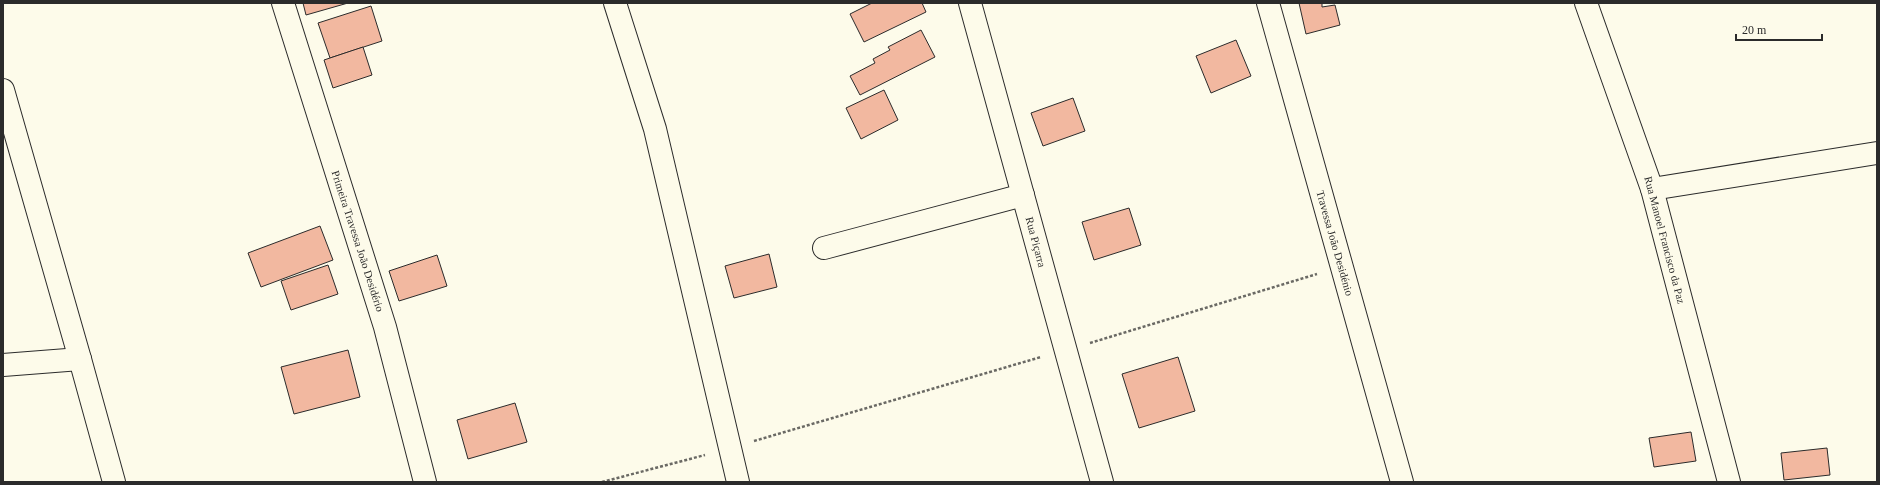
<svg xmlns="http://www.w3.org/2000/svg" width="1880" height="485" viewBox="0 0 1880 485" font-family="Georgia,serif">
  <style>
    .building { fill: #f2b8a0; stroke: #2b2b2b }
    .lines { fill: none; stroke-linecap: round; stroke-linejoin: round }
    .minor-casing { stroke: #2b2b2b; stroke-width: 24 }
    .path { stroke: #6a6964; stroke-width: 2.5; stroke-dasharray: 3 2; stroke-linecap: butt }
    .minor { stroke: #fdfbea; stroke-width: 22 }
    .labels { text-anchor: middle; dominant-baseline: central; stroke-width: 3; stroke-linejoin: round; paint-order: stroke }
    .street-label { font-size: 11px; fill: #2b2b2b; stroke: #fdfbea }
  </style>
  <rect width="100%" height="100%" fill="#fdfbea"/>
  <g class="building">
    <polygon points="303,3 348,3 306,15"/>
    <polygon points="872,3 922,3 926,12 864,42 850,14"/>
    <polygon points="1299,3 1322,3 1322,7 1335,5 1340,25 1306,34"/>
    <polygon points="371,6 382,41 330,58 318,23"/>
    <polygon points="921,30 935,57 860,95 850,76 875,63 873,59 890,50 888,47"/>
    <polygon points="1236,40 1251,76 1211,93 1196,56"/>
    <polygon points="363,47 372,75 333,88 324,60"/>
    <polygon points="884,90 898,120 861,139 846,108"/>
    <polygon points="1073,98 1085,131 1043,146 1031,113"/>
    <polygon points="1129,208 1141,245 1094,260 1082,222"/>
    <polygon points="320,226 333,260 261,287 248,253"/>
    <polygon points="769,254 777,287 734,298 725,266"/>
    <polygon points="437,255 447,286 399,301 389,271"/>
    <polygon points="328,265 338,294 291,310 281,281"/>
    <polygon points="348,350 360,397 294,414 281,367"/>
    <polygon points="1178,357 1195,411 1139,428 1122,374"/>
    <polygon points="515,403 527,442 468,459 457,420"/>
    <polygon points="1691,432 1696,461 1654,467 1649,438"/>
    <polygon points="1827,448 1830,475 1784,480 1781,453"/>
  </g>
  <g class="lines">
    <defs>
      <g id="minor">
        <polyline points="283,3 385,327 425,482"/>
        <polyline points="615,3 655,129 738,482"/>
        <polyline points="970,3 1102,482"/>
        <polyline points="1268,3 1402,482"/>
        <polyline points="1586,3 1652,189 1729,482"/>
        <polyline points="3,90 80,359 114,482"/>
        <polyline points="1652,189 1877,153"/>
        <polyline points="824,248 1023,195"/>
        <polyline points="3,365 80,359"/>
      </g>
    </defs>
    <use href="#minor" class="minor-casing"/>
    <g class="path">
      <polyline points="1090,343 1317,274"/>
      <polyline points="754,441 1041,357"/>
      <polyline points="602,482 705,455"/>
    </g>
    <use href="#minor" class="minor"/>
  </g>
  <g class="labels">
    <g class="street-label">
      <text transform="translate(1665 240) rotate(75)">Rua Manoel Francisco da Paz</text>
      <text transform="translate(358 241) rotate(72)">Primeira Travessa João Desidério</text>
      <text transform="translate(1036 242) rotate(75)">Rua Piçarra</text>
      <text transform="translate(1335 243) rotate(74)">Travessa João Desidénio</text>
    </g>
  </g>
  <rect width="1880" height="485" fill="none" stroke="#2b2b2b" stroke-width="8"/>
  <path d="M1736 34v6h86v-6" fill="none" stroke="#2b2b2b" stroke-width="2"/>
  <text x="1742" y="34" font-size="12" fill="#2b2b2b" stroke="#fdfbea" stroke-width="3" paint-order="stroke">20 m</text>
</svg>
